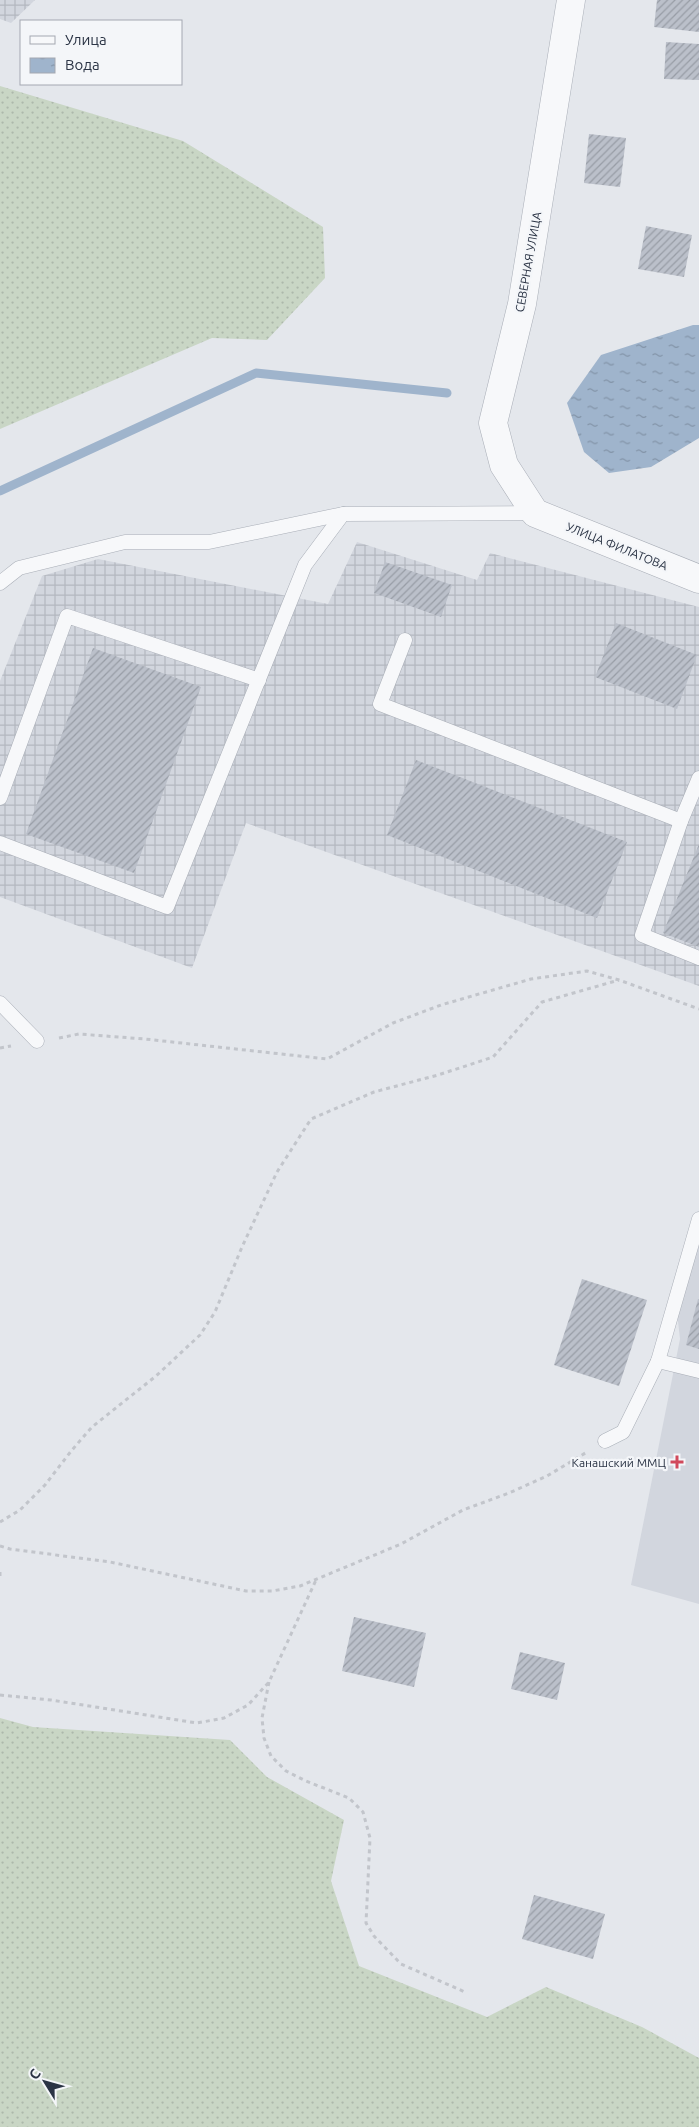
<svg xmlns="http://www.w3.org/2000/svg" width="699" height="2127" viewBox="0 0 699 2127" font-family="Ubuntu,sans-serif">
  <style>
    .built { fill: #d2d6de }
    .industrial { fill: url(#industrial-grid) }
    .grass { fill: url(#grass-dots) }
    .water { fill: url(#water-ripples) }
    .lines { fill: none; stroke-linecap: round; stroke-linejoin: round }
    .stream { stroke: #9fb4cc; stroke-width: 9 }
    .building { fill: url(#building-hatch) }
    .service-casing { stroke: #a9aeb7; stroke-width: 15 }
    .minor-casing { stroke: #a9aeb7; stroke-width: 29 }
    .path { stroke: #c2c5cb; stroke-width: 3; stroke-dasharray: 4 4; stroke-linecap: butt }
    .service { stroke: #f7f8fa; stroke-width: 14 }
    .minor { stroke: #f7f8fa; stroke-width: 28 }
    .poi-dot { fill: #d1495b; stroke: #f4f6f9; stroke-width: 2 }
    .labels { text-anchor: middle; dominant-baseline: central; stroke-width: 4.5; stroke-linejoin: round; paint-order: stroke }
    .street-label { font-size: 12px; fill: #2b3445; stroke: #f4f6f9 }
    .poi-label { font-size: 12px; fill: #2b3445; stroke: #f4f6f9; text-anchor: end }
  </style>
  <defs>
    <pattern id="industrial-grid" width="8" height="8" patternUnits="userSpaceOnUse" patternTransform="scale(1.25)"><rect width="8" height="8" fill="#d2d6de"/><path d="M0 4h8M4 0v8" fill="none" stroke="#b4b8c0"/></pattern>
    <pattern id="grass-dots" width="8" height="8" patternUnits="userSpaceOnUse" patternTransform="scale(1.25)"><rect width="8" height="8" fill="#c9d6c5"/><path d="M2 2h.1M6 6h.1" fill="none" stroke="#adb8ab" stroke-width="1.8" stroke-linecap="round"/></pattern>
    <pattern id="water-ripples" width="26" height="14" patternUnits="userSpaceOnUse" patternTransform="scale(1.25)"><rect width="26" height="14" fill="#9fb4cc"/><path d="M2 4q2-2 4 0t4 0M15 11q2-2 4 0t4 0" fill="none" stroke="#8293a7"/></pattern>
    <pattern id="building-hatch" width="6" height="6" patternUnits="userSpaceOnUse" patternTransform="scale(1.25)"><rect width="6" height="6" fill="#bbc0ca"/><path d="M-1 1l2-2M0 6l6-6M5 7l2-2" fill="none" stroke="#989da6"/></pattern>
  </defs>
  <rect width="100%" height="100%" fill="#e4e7ec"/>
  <polygon class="built" points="699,1244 699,1604 631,1585 680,1339 677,1312"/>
  <g class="industrial">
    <polygon points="0,0 35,0 11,23 0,19"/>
    <polygon points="357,542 477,580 490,553 699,607 699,986 246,823 192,968 0,897 0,681 42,576 98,559 328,604"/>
  </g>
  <g class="grass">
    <polygon points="0,86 183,141 323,227 325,278 267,340 212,338 0,429"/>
    <polygon points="0,1718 33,1727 230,1740 267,1777 344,1820 331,1881 359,1966 487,2017 546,1987 642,2027 699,2058 699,2127 0,2127"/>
  </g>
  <polygon class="water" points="693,325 699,325 699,438 651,467 609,473 584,452 567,403 601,355"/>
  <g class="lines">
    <polyline class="stream" points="0,491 256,373 447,393"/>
  </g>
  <g class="building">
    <polygon points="657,0 699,0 699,32 654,27"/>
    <polygon points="666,42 699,44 699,80 664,79"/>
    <polygon points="589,134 626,138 620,187 584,183"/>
    <polygon points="646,226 692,235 684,277 638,269"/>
    <polygon points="385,562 452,585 441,617 374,593"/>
    <polygon points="616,623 697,655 677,709 595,677"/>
    <polygon points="93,648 201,687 134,873 26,834"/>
    <polygon points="416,760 627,842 597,918 387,835"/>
    <polygon points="699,844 699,947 663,933"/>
    <polygon points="582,1279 647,1300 619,1386 554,1365"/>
    <polygon points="698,1299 699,1299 699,1349 686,1345"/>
    <polygon points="354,1617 426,1633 414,1687 342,1671"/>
    <polygon points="520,1652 565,1663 557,1700 511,1689"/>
    <polygon points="534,1895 605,1914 593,1959 522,1939"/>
  </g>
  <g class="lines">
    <defs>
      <g id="service">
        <polyline points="0,583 19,568 125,542 209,542 343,514"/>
        <polyline points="405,640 380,704 681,821 699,778"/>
        <polyline points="0,798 67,616 259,680"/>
        <polyline points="681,821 642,935 699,958"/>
        <polyline points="0,843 167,907 305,565 343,514 535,513"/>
        <polyline points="0,1003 37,1041"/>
        <polyline points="699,1219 658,1361 699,1371"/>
        <polyline points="605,1441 623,1432 658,1361"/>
      </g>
      <polyline id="minor" points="571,0 522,304 493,423 504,465 535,513 699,579"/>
    </defs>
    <use href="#service" class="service-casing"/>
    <use href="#minor" class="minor-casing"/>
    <g class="path">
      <polyline points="59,1038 79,1034 145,1039 327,1059 393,1023 441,1005 531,979 587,971 619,980 699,1009"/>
      <polyline points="0,1048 11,1046"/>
      <polyline points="0,1522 20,1510 45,1485 72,1450 92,1427 156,1376 200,1335 215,1312 242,1247 277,1172 311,1119 374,1092 438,1075 493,1057 542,1002 619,980"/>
      <polyline points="0,1546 10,1549 110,1562 246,1591 272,1591 300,1586 401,1544 463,1510 509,1493 547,1476 587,1452"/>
      <polyline points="0,1572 0,1577"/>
      <polyline points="269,1682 262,1718 264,1738 271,1756 286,1771 306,1781 349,1798 363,1812 370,1838 366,1923 374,1936 401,1964 465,1992"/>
      <polyline points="0,1695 51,1700 197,1723 224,1718 248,1705 269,1682 316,1580"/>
    </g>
    <use href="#service" class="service"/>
    <use href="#minor" class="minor"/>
  </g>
  <path class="poi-dot" d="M674.5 1454.5h5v5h5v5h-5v5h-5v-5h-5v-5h5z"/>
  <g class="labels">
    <g class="street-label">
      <text transform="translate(528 262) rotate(-80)">СЕВЕРНАЯ УЛИЦА</text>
      <text transform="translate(617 546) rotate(22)">УЛИЦА ФИЛАТОВА</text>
    </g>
    <g class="poi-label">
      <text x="666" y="1462">Канашский ММЦ</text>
    </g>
  </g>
  <rect x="20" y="20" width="162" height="65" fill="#f4f6f9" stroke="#a4a8b1"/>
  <rect x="30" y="36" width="25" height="8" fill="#f7f8fa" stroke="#a4a8b1"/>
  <text x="65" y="45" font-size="15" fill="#2b3445">Улица</text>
  <rect x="30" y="58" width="25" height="15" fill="url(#water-ripples)" stroke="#a4a8b1"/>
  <text x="65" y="70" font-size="15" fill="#2b3445">Вода</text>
  <g transform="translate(45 2082) rotate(307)" stroke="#f4f6f9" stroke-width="4" paint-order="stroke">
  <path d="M0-4L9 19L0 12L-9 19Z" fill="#2b3445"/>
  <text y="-8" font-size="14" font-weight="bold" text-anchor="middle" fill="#2b3445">С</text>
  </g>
</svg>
